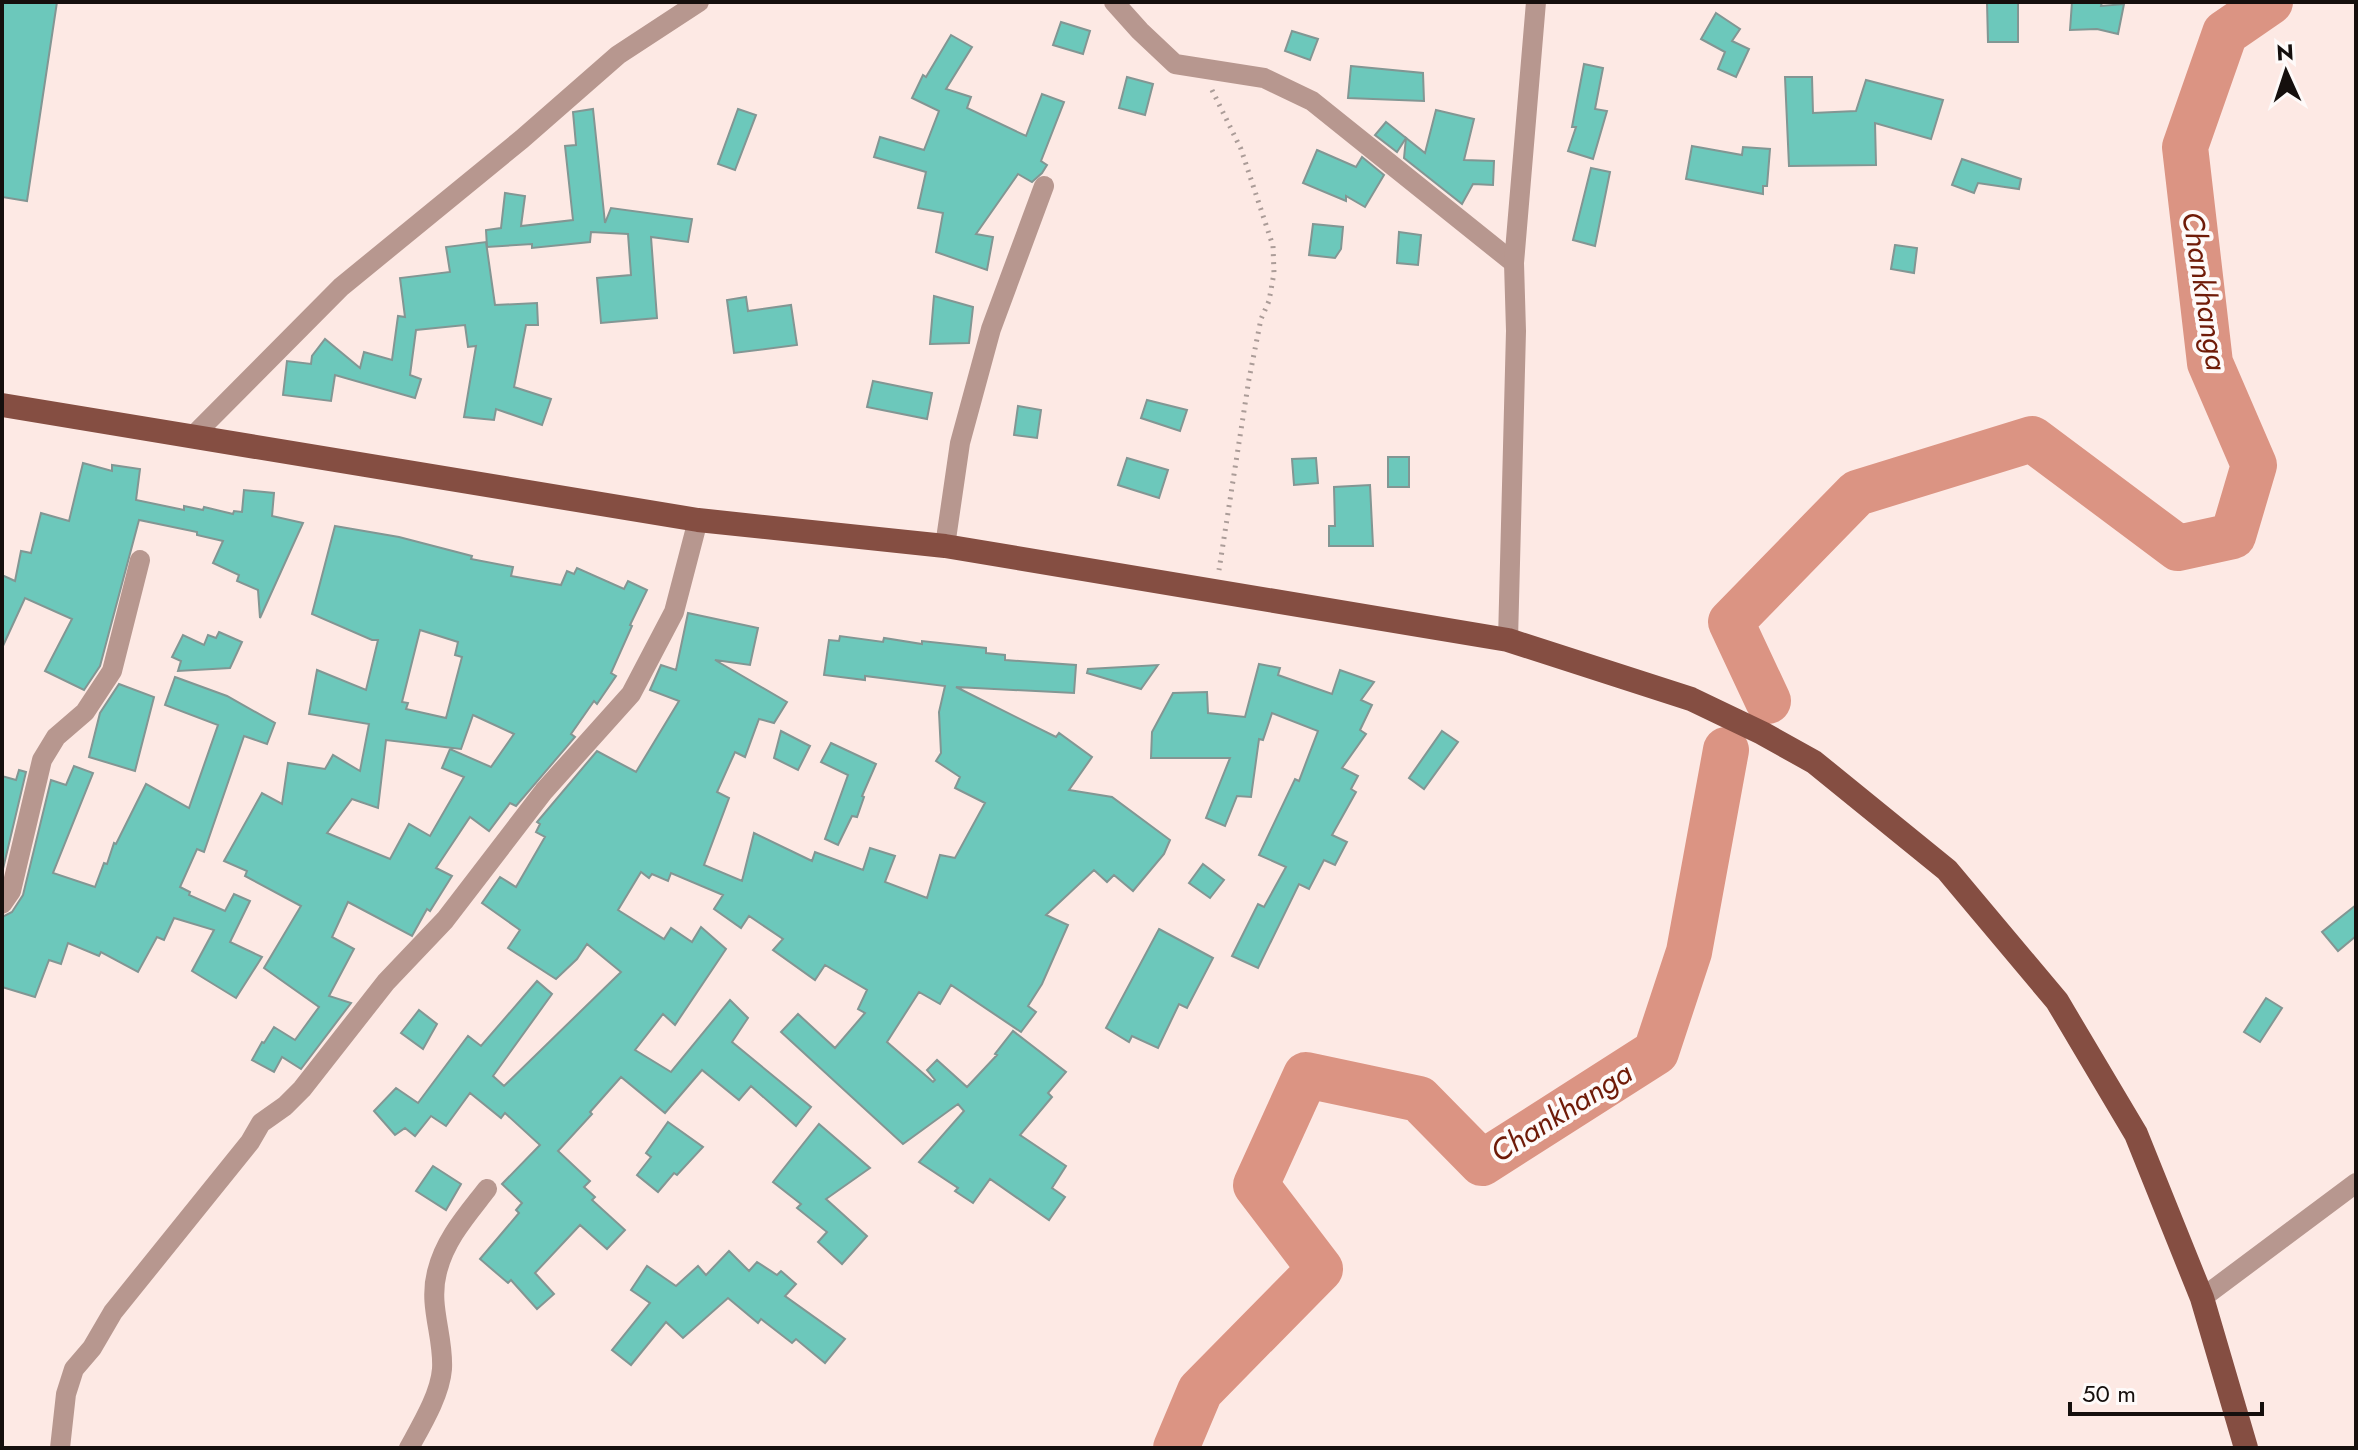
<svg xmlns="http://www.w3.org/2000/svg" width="2358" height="1450" viewBox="0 0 2358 1450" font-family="Jost,sans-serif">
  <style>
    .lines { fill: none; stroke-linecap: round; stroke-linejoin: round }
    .river { stroke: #db9483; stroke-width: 46 }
    .building { fill: #6cc8bb; stroke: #829693; stroke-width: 2; fill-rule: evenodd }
    .path { stroke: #ab9c98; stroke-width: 5; stroke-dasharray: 2 6; stroke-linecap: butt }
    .street { stroke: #b7978f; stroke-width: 20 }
    .primary { stroke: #854e42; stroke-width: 24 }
    .labels { text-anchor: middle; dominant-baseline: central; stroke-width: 8; stroke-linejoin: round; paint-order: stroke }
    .water-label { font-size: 30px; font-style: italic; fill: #6f1b08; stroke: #fefaf9 }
  </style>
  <rect width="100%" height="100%" fill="#fde9e4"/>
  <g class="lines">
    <g class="river">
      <polyline points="1768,701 1731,622 1857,493 2032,439 2178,548 2233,536 2254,465 2210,363 2185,147 2225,33 2270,2"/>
      <polyline points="1176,1448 1200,1391 1320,1269 1256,1185 1306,1075 1419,1099 1482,1163 1656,1052 1689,952 1726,750"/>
    </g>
  </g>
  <g class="building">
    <polygon points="2,2 57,2 27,201 2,197"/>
    <polygon points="1987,2 2018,2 2018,42 1988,42"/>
    <polygon points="2072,2 2102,2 2101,6 2124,4 2118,34 2097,29 2070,30"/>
    <polygon points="1716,13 1740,29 1732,41 1749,49 1736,77 1718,69 1725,52 1701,39"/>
    <polygon points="1061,22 1090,31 1083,54 1053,45"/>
    <polygon points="1292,31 1318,39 1310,60 1285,51"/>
    <polygon points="951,35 972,47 946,89 971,97 967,108 1026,136 1042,94 1064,102 1041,161 1047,165 1042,173 1032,182 1018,174 976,234 993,237 987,270 936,252 943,213 918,208 926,172 874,157 880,137 924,150 939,111 912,98 923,75 926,77"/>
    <polygon points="1584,64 1603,68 1595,109 1607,111 1593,159 1568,151 1576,127 1572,127"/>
    <polygon points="1351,66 1423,73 1424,101 1348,98"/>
    <polygon points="1127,77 1153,84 1145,115 1119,108"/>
    <polygon points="1785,77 1812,77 1813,113 1856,111 1866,80 1943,100 1931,139 1875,123 1876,165 1789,166"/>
    <polygon points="593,109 605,223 611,208 692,219 688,242 651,237 657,318 601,323 597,278 631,275 628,234 591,232 590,242 532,248 532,244 487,247 486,230 501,228 505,193 525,196 521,226 573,220 565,146 576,145 573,112"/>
    <polygon points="738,109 756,115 735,170 718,164"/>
    <polygon points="1436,110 1474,119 1464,160 1494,161 1493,185 1473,184 1462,204 1404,158 1406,138 1425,153"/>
    <polygon points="1386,122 1406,138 1397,152 1375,135"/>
    <polygon points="1692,146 1742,155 1743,147 1770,149 1767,186 1763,186 1763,194 1686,179"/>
    <polygon points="1317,150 1356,167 1362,157 1384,175 1365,207 1346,196 1346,201 1303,183"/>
    <polygon points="1962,159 2021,179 2019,189 1978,183 1974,193 1952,185"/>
    <polygon points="1591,168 1610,172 1595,246 1573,240"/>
    <polygon points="1313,224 1343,227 1341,249 1335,258 1309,255"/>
    <polygon points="1399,232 1421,235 1418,265 1397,263"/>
    <polygon points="486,242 495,305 537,303 538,325 526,325 514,387 551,399 542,425 496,409 494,420 464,417 476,346 468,347 465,325 416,330 410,375 421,379 415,398 335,375 331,401 283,395 287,361 311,364 312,356 325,339 360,368 364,352 392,360 398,316 405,317 400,278 450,272 446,247"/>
    <polygon points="1895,245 1917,248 1914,273 1891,269"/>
    <polygon points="934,296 973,307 969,343 930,344"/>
    <polygon points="746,297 748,311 791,305 797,345 734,353 727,300"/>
    <polygon points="873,381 932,393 927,419 867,407"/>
    <polygon points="1147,400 1187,410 1180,431 1141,418"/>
    <polygon points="1018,406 1041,410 1037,438 1014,435"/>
    <rect x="1388" y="457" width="21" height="30"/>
    <polygon points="1127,458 1168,470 1159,498 1118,485"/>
    <polygon points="1316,458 1318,483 1294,485 1292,459"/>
    <polygon points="83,463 112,471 112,465 140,469 136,500 184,510 184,506 203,510 204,507 233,514 234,511 242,512 244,490 274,493 272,516 303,523 260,618 258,590 237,581 239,575 213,563 223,541 197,535 197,532 139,520 100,666 84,690 45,671 72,619 25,598 2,648 2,575 15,581 21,551 31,553 41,513 69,521"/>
    <polygon points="1370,485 1373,546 1329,546 1329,526 1335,526 1334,487"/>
    <path d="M335,526L399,537L472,556L471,559L513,567L511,576L561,585L567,571L574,574L577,568L624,589L628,581L647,590L630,625L632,626L611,673L616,676L597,704L594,701L571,734L575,737L516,806L510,803L489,831L470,817L436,868L452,876L430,911L427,909L412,936L348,902L332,937L354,949L329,996L351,1003L301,1069L282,1057L274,1072L252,1060L262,1042L264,1043L274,1027L295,1040L319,1007L264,968L301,906L245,876L247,871L224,861L262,793L282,804L288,763L325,769L333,755L360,771L369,724L309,714L317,670L366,690L378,640H372L312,614ZM420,630L458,642L455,655L462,657L446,718L406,709L408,703L402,702ZM473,715L514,734L491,767L450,749L442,768L464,777L430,836L409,824L390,859L327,833L352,799L378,808L386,740L461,749Z"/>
    <polygon points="688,613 758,628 750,665 715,660 787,702 774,723 759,719 745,757 735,752 717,792 729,798 704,865 742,881 754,833 812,861 815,852 863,870 870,848 895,856 885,882 927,898 940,855 955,858 985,803 955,788 960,777 936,761 941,753 939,712 945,686 865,676 865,680 824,675 829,640 839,641 840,636 883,642 884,638 922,644 922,641 986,648 986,653 1005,655 1005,660 1076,665 1074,693 956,687 1056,737 1059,733 1092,757 1069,790 1112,797 1170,840 1164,854 1133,891 1114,875 1107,882 1094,870 1046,915 1068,925 1042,984 1028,1006 1036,1012 1021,1032 951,985 940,1004 919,992 887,1042 933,1082 935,1080 927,1070 937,1060 967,1087 997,1055 995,1054 1013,1031 1066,1072 1048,1093 1052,1097 1020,1135 1066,1166 1052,1188 1065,1197 1049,1220 990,1179 973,1203 955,1191 958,1188 919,1162 964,1111 958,1104 903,1144 781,1032 798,1014 835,1048 865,1013 858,1009 867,990 825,965 815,980 773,950 783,939 749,916 741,928 714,909 723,895 671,873 668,881 652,874 649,878 641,872 618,910 664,939 671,928 692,942 701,927 726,949 675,1025 663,1014 635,1050 671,1072 730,1000 748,1018 732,1042 811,1107 796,1126 751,1086 739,1100 702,1070 665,1113 621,1077 590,1112 592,1114 558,1151 590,1181 584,1187 595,1197 592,1200 625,1230 607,1249 580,1225 535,1273 554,1294 537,1309 511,1280 508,1283 480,1259 519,1213 516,1210 522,1203 502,1184 540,1145 505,1113 501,1118 470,1093 446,1126 431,1116 415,1136 405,1128 395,1135 374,1111 396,1088 418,1103 468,1036 481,1046 537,981 552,994 493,1076 504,1086 621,972 587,944 577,959 556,979 508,948 520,930 482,903 500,877 516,887 545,837 536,832 540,824 537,822 597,751 636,772 679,701 650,690 661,665 676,670"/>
    <polygon points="219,632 242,642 230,668 178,671 181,661 172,657 183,635 204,645 208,635 216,638"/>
    <polygon points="1259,664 1280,668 1278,675 1332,694 1340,670 1374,682 1361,700 1372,705 1360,730 1366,734 1342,768 1358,776 1351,789 1356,792 1332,835 1347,842 1335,865 1324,860 1309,889 1299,884 1258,968 1232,956 1258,904 1264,907 1286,867 1259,855 1295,779 1299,781 1318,731 1272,713 1263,740 1259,739 1251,797 1237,796 1225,826 1206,818 1230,758 1151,758 1152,732 1173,693 1207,692 1208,713 1245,717"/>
    <polygon points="1158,665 1141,689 1087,673 1088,669"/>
    <polygon points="175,677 227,696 275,723 267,744 244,736 204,852 197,849 180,887 190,892 189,895 225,911 234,894 250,901 230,942 262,957 236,998 192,971 214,930 174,918 164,940 157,937 138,972 101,952 99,956 68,943 61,964 49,960 35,997 2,987 2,917 12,912 23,895 51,780 66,785 74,766 93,773 53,873 95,887 104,863 107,864 114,843 116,844 146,784 189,808 218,725 165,705"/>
    <polygon points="119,684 154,697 135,771 89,757 100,713"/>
    <polygon points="781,731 810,746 798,770 774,758"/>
    <polygon points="1442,731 1458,742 1424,789 1409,778"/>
    <polygon points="831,743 876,764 862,796 864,797 857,817 852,816 838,845 825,839 848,775 821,762"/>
    <polygon points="19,770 26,772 2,873 2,776 16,780"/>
    <polygon points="1203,864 1224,880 1210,898 1189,883"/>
    <polygon points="2356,905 2356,936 2338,951 2322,932"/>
    <polygon points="1159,929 1213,958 1187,1008 1179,1004 1158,1048 1132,1036 1129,1042 1106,1028"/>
    <polygon points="2266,998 2282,1008 2260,1042 2244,1032"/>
    <polygon points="419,1010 437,1024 423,1049 401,1033"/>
    <polygon points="668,1122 703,1147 677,1175 674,1173 658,1192 637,1175 651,1157 646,1153"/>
    <polygon points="819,1124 870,1168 826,1199 867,1236 842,1264 818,1242 827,1232 797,1208 801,1204 773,1182"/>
    <polygon points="433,1166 461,1184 446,1210 416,1191"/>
    <polygon points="729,1251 749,1271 757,1262 777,1275 781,1271 796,1284 785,1296 845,1339 825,1363 796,1339 792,1343 761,1319 758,1323 728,1298 683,1338 666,1322 631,1365 612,1350 650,1303 631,1290 647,1266 676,1286 698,1266 706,1275"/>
  </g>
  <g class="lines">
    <polyline class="path" points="1212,90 1241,149 1273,246 1274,273 1269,301 1261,319 1249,379 1219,570"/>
    <g class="street">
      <polyline points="1114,2 1140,31 1175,64 1264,78 1312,101 1514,263"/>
      <polyline points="193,436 341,287 522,139 618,55 699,2"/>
      <polyline points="945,546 960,443 991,329 1044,186"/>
      <polyline points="1508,640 1516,331 1514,263 1536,2"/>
      <polyline points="2,904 11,891 42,760 56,737 85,712 112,671 140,560"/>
      <polyline points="2202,1298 2356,1183"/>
      <polyline points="60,1448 66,1394 74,1369 92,1348 113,1312 250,1142 261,1123 285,1106 302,1089 386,982 445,920 544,791 631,694 674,612 698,520"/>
      <path d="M409,1448C421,1426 440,1395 442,1369C444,1336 428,1306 437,1272C445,1239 467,1215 487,1189"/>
    </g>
    <polyline class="primary" points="2,405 698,520 945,546 1508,640 1691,699 1762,733 1814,762 1947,870 2057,1001 2136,1134 2202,1298 2246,1448"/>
  </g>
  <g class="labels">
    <g class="water-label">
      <text transform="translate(2205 291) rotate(81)">Chankhanga</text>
      <text transform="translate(1561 1112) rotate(-32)">Chankhanga</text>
    </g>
  </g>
  <rect width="2358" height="1450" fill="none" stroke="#150f0d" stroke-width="8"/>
  <g transform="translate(2286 72) rotate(357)" stroke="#fefaf9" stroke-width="6" paint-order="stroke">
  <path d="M0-6L14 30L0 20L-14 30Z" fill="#150f0d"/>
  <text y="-12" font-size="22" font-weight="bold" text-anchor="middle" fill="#150f0d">N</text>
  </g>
  <path d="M2070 1402v12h192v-12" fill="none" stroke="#150f0d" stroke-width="4"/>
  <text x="2082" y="1402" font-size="24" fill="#150f0d" stroke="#fefaf9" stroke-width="6" paint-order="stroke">50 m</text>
</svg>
